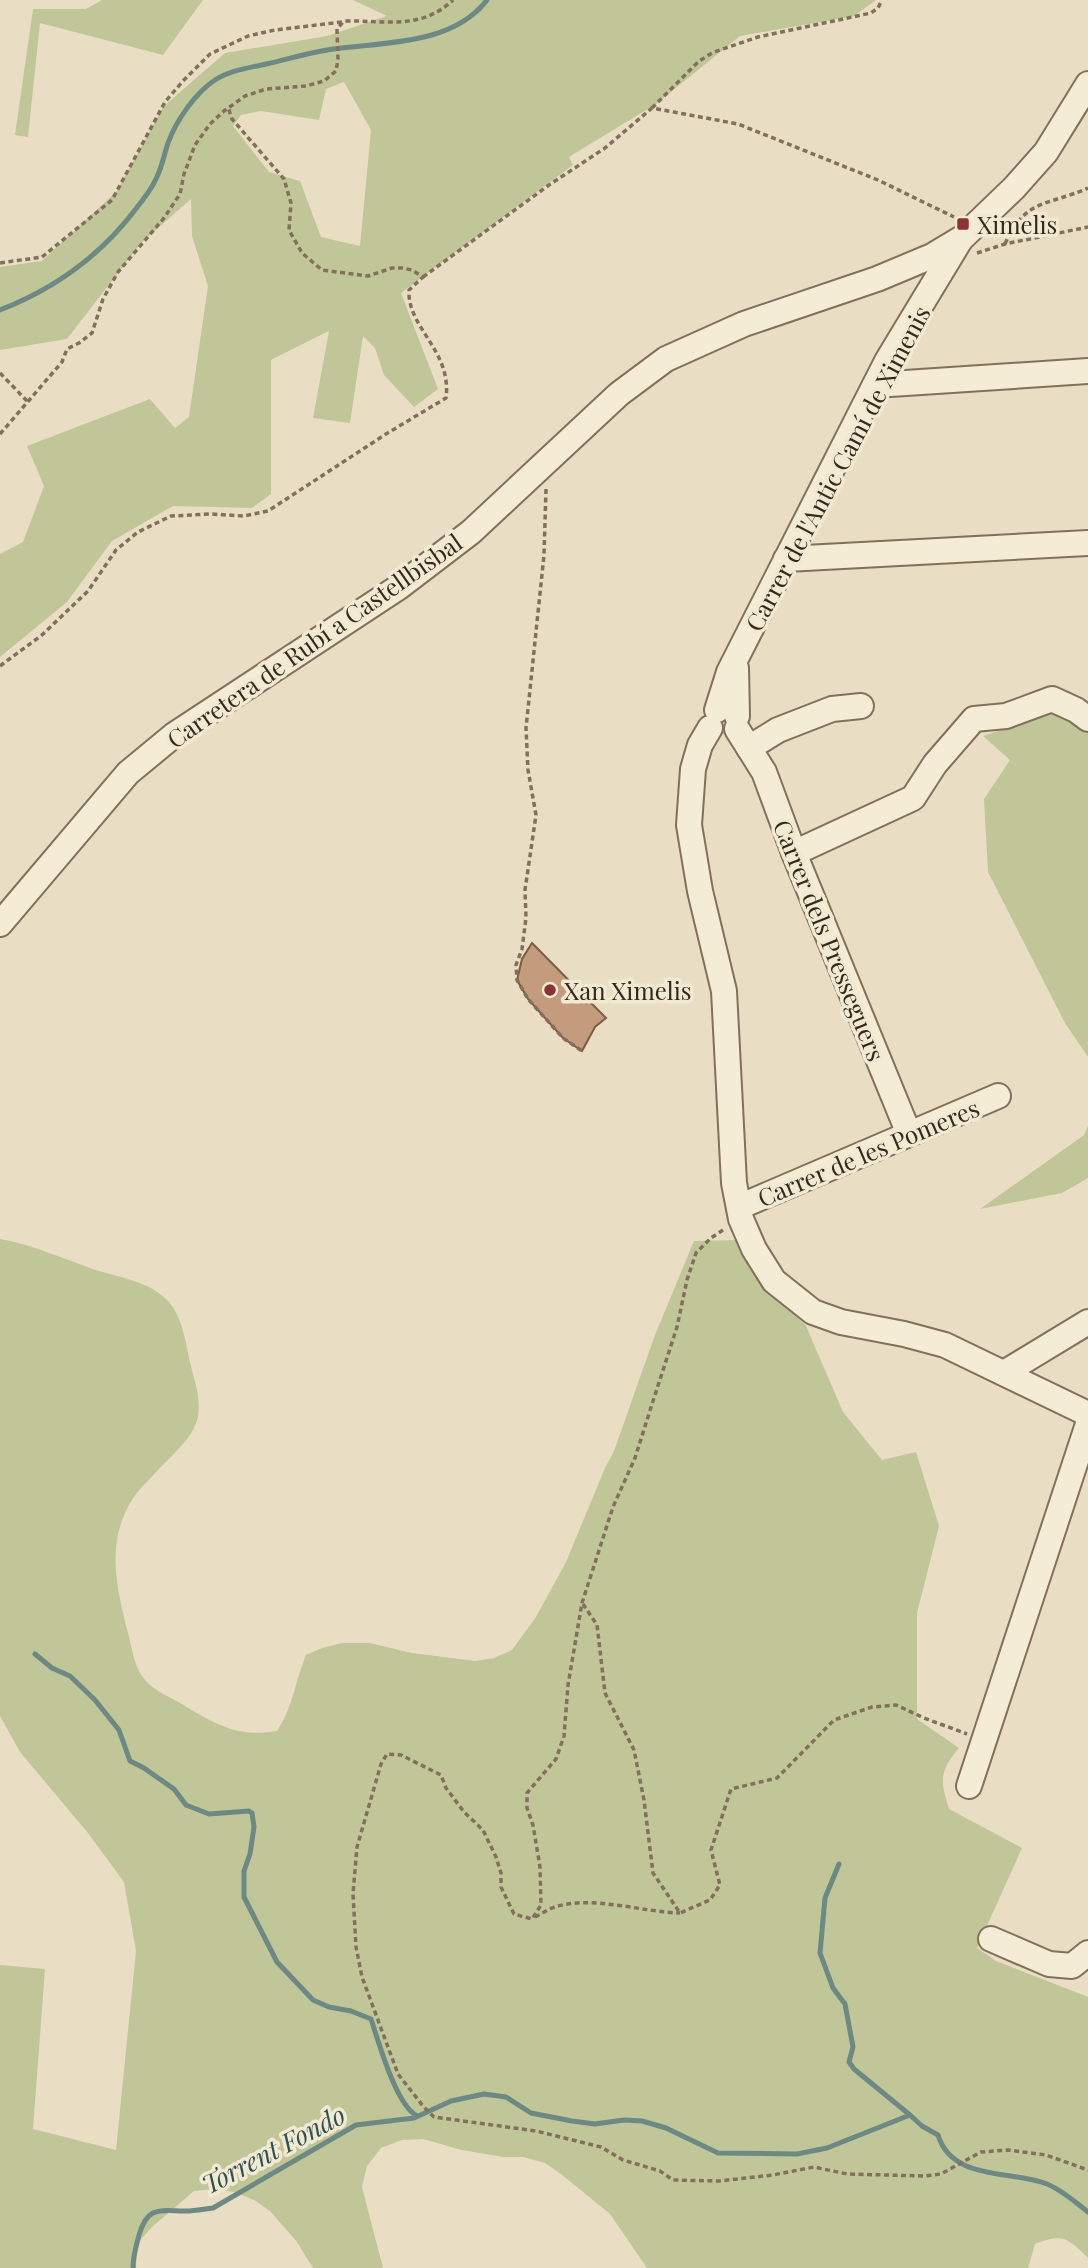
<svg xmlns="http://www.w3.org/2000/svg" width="1088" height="2268" viewBox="0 0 1088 2268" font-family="'Playfair Display',serif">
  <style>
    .green { fill: #c0c698; fill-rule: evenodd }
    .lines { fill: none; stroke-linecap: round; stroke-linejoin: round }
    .stream { stroke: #6d8983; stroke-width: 5 }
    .building { fill: #c49b7d; stroke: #7e5c44; stroke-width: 2 }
    .minor-casing { stroke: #82705c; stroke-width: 28 }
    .path { stroke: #82705c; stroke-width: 3.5; stroke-dasharray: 5 3.5; stroke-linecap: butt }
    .minor { stroke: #f5ecd5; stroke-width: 24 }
    .poi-dot { fill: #8b3232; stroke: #f1e9d2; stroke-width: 2.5 }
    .labels { text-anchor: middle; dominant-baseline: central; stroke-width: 7; stroke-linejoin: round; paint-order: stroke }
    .poi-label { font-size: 24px; fill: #33291e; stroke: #f1e9d2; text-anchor: start }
    .street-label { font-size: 24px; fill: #33291e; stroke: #f1e9d2 }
    .water-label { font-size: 26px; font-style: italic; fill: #2f5150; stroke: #f1e9d2 }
  </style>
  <rect width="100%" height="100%" fill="#e9dec3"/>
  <g class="green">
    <polygon points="102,0 203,0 163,55 40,23 28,137 15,135 33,9 86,9"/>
    <path d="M353,0H876L854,16L740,36L656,104L569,157L573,165L401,293L438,389L414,407L384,375L375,348L363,336L350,423L313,418L329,331L271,360V494L252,508L173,506L112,541L67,602L0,657V554L23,542L44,486L27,446L150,399L175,428L189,417L208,286L192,236L191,199L141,243L67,339L0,350V267L42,261L117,191L163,107L225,53L327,36L387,16ZM344,82L371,130L360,246L321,237L300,181L269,172L233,126L241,115L261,111L319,120L326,89Z"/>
    <polygon points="1058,712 1088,730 1088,1057 1065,1023 988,872 984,799 1010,760 983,736"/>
    <polygon points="1088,1126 1088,1178 1062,1193 980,1209 1084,1135"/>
    <path d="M0,1239C34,1245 64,1259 96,1270C121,1278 149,1281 168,1301C183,1317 186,1345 191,1366C196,1386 204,1408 194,1428C186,1444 169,1458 156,1472C148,1481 138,1490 132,1500C106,1541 116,1585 127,1629C136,1663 134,1680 169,1697C208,1718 230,1739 277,1731C293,1707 295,1682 306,1655L322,1648L342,1643H370L412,1653L475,1661L494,1658L512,1650L536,1617L566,1562L605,1468L614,1451L655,1335L694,1241L737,1240L760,1280L806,1326L843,1412L882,1460L916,1452L939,1526L917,1613V1719L959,1748C939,1772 940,1780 949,1809L1022,1848L977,1948L996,1961L1088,1997V2258C1068,2238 1063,2233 1035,2244L1028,2268H647L610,2214L561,2174L545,2163L523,2157H503L462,2150L423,2139L402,2140L381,2148L367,2166L362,2187L383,2268H313L297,2242L270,2211L254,2200L234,2192L215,2189L194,2191L152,2227L137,2244L136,2268H0V1965L45,1969L33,2129L116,2150L136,1951L124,1882L88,1833L20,1752L0,1716Z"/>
  </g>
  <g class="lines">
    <g class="stream">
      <path d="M0,310C54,289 100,256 135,210C143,200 151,190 156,179C162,167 164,155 168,143C176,121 195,93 215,80C230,70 249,68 266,64C289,59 311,52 334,49C384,42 453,45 487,0"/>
      <path d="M35,1654L52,1668L70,1676L95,1700L119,1730L130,1761L144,1768L174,1789L186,1805L209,1814L249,1811L252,1813L254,1827L250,1854L244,1871V1897L277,1962L313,2000L329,2007L351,2011L371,2019C379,2043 396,2105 417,2116"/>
      <polyline points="839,1864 825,1898 820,1953 833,1988 845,2004 853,2047 849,2062 854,2069 910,2115"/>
      <path d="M133,2268C133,2256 136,2247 139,2235C148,2205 160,2211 186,2211C195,2211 204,2209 213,2208L356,2125L414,2118L451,2101L484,2094L506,2097L531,2113L572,2121L595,2124L624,2120L642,2121L666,2128L718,2153L797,2154L827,2148L910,2115L922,2126L938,2135C952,2181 1011,2170 1047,2184C1062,2190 1075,2202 1088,2212"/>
    </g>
  </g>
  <polygon class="building" points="532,943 606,1018 595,1027 582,1051 563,1038 528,999 517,980 522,959"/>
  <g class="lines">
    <defs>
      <g id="minor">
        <polyline points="875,385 1088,371"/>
        <polyline points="786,559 1088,543"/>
        <polyline points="736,668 737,716"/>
        <polyline points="717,710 729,672 887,361 959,242"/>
        <polyline points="710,728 700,745 693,769 689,825 700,891 724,991 734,1183 741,1219 754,1249 774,1281 813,1312 841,1322 904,1334 945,1345 1088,1414"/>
        <polyline points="737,729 764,772 794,853 909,1134"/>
        <polyline points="749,748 778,730 832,709 861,706"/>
        <polyline points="794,853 913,798 935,764 974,719 1006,716 1052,699 1076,710 1088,719"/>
        <polyline points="0,924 128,773 174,735 399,587 471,532 619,394 666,359 744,324 877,279 932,256 962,238 1014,188 1046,152 1088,84"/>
        <polyline points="739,1207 998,1096"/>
        <polyline points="1004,1373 1088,1322"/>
        <polyline points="969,1786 1088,1424"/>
        <polyline points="991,1939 1049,1964 1072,1966 1088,1953"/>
      </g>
    </defs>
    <use href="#minor" class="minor-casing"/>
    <g class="path">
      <polyline points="652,108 699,61 714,52 758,37 871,13 878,8 882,0"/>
      <path d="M1005,244C1025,198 1048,206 1088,188"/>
      <polyline points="977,253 1005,244 1088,227"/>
      <polyline points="0,263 42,257 112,200 165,102 183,81 210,54 248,36 275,30 342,22"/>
      <polyline points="423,277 549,185 605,148 652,108 738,124 878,180 954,217"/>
      <polyline points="0,373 28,402"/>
      <path d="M0,434L62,362L67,349L79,343L92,333L103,299L118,272L164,218L180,194L184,174L195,145L210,124L224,111L245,96L266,89L306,86L324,81L336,71L338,59L337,29L344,21C385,20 420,31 453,0"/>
      <polyline points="546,489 544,555 526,728 528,770 536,815 525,890 526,918 522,949 516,965 517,980 528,999 563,1038 582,1051"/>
      <path d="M0,666L42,635L88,591L116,550L138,532L171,516L211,514L244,516L268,511L386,434L446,398C452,350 407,328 409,290L423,277L412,270L402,268H392L368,276L322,270L302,253L289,230L291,203L284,179L232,119L228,107"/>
      <polyline points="723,1230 711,1238 696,1253 687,1280 677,1327 653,1401 635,1458 613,1507 582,1603 568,1685 564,1736 556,1759 527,1793 527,1808 533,1825 540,1867 541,1905 532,1919 514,1914 501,1887 501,1873 496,1857 483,1830 464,1812 446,1788 441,1775 401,1755 387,1754 381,1764 357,1847 353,1894 356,1947 362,1977 398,2074 423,2106 434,2117 536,2131 601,2147 623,2160 660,2171 673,2180 719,2181 773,2175 814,2167 847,2174 925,2176 941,2174 981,2152 1008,2150 1046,2155 1088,2170"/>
      <polyline points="583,1604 597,1625 605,1693 634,1750 644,1800 653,1873 680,1913 710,1900 720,1885 711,1850 731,1789 777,1778 834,1720 872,1707 896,1705 924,1718 967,1734"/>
      <path d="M535,1917C542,1914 548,1909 555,1907C591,1895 642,1912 680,1913"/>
    </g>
    <use href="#minor" class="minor"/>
  </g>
  <g class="poi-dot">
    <rect x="956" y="217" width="14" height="14" rx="3.5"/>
    <circle cx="550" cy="990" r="7"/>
  </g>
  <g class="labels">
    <g class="poi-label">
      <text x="977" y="224">Ximelis</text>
      <text x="564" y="990">Xan Ximelis</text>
    </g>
    <g class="street-label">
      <text transform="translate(837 468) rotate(-62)">Carrer de l'Antic Camí de Ximenis</text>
      <text transform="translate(314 640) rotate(-35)">Carretera de Rubí a Castellbisbal</text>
      <text transform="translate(830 940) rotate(68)">Carrer dels Presseguers</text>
      <text transform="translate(868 1152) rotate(-23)">Carrer de les Pomeres</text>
    </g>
    <g class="water-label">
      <text transform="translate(273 2149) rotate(-28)">Torrent Fondo</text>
    </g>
  </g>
</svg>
